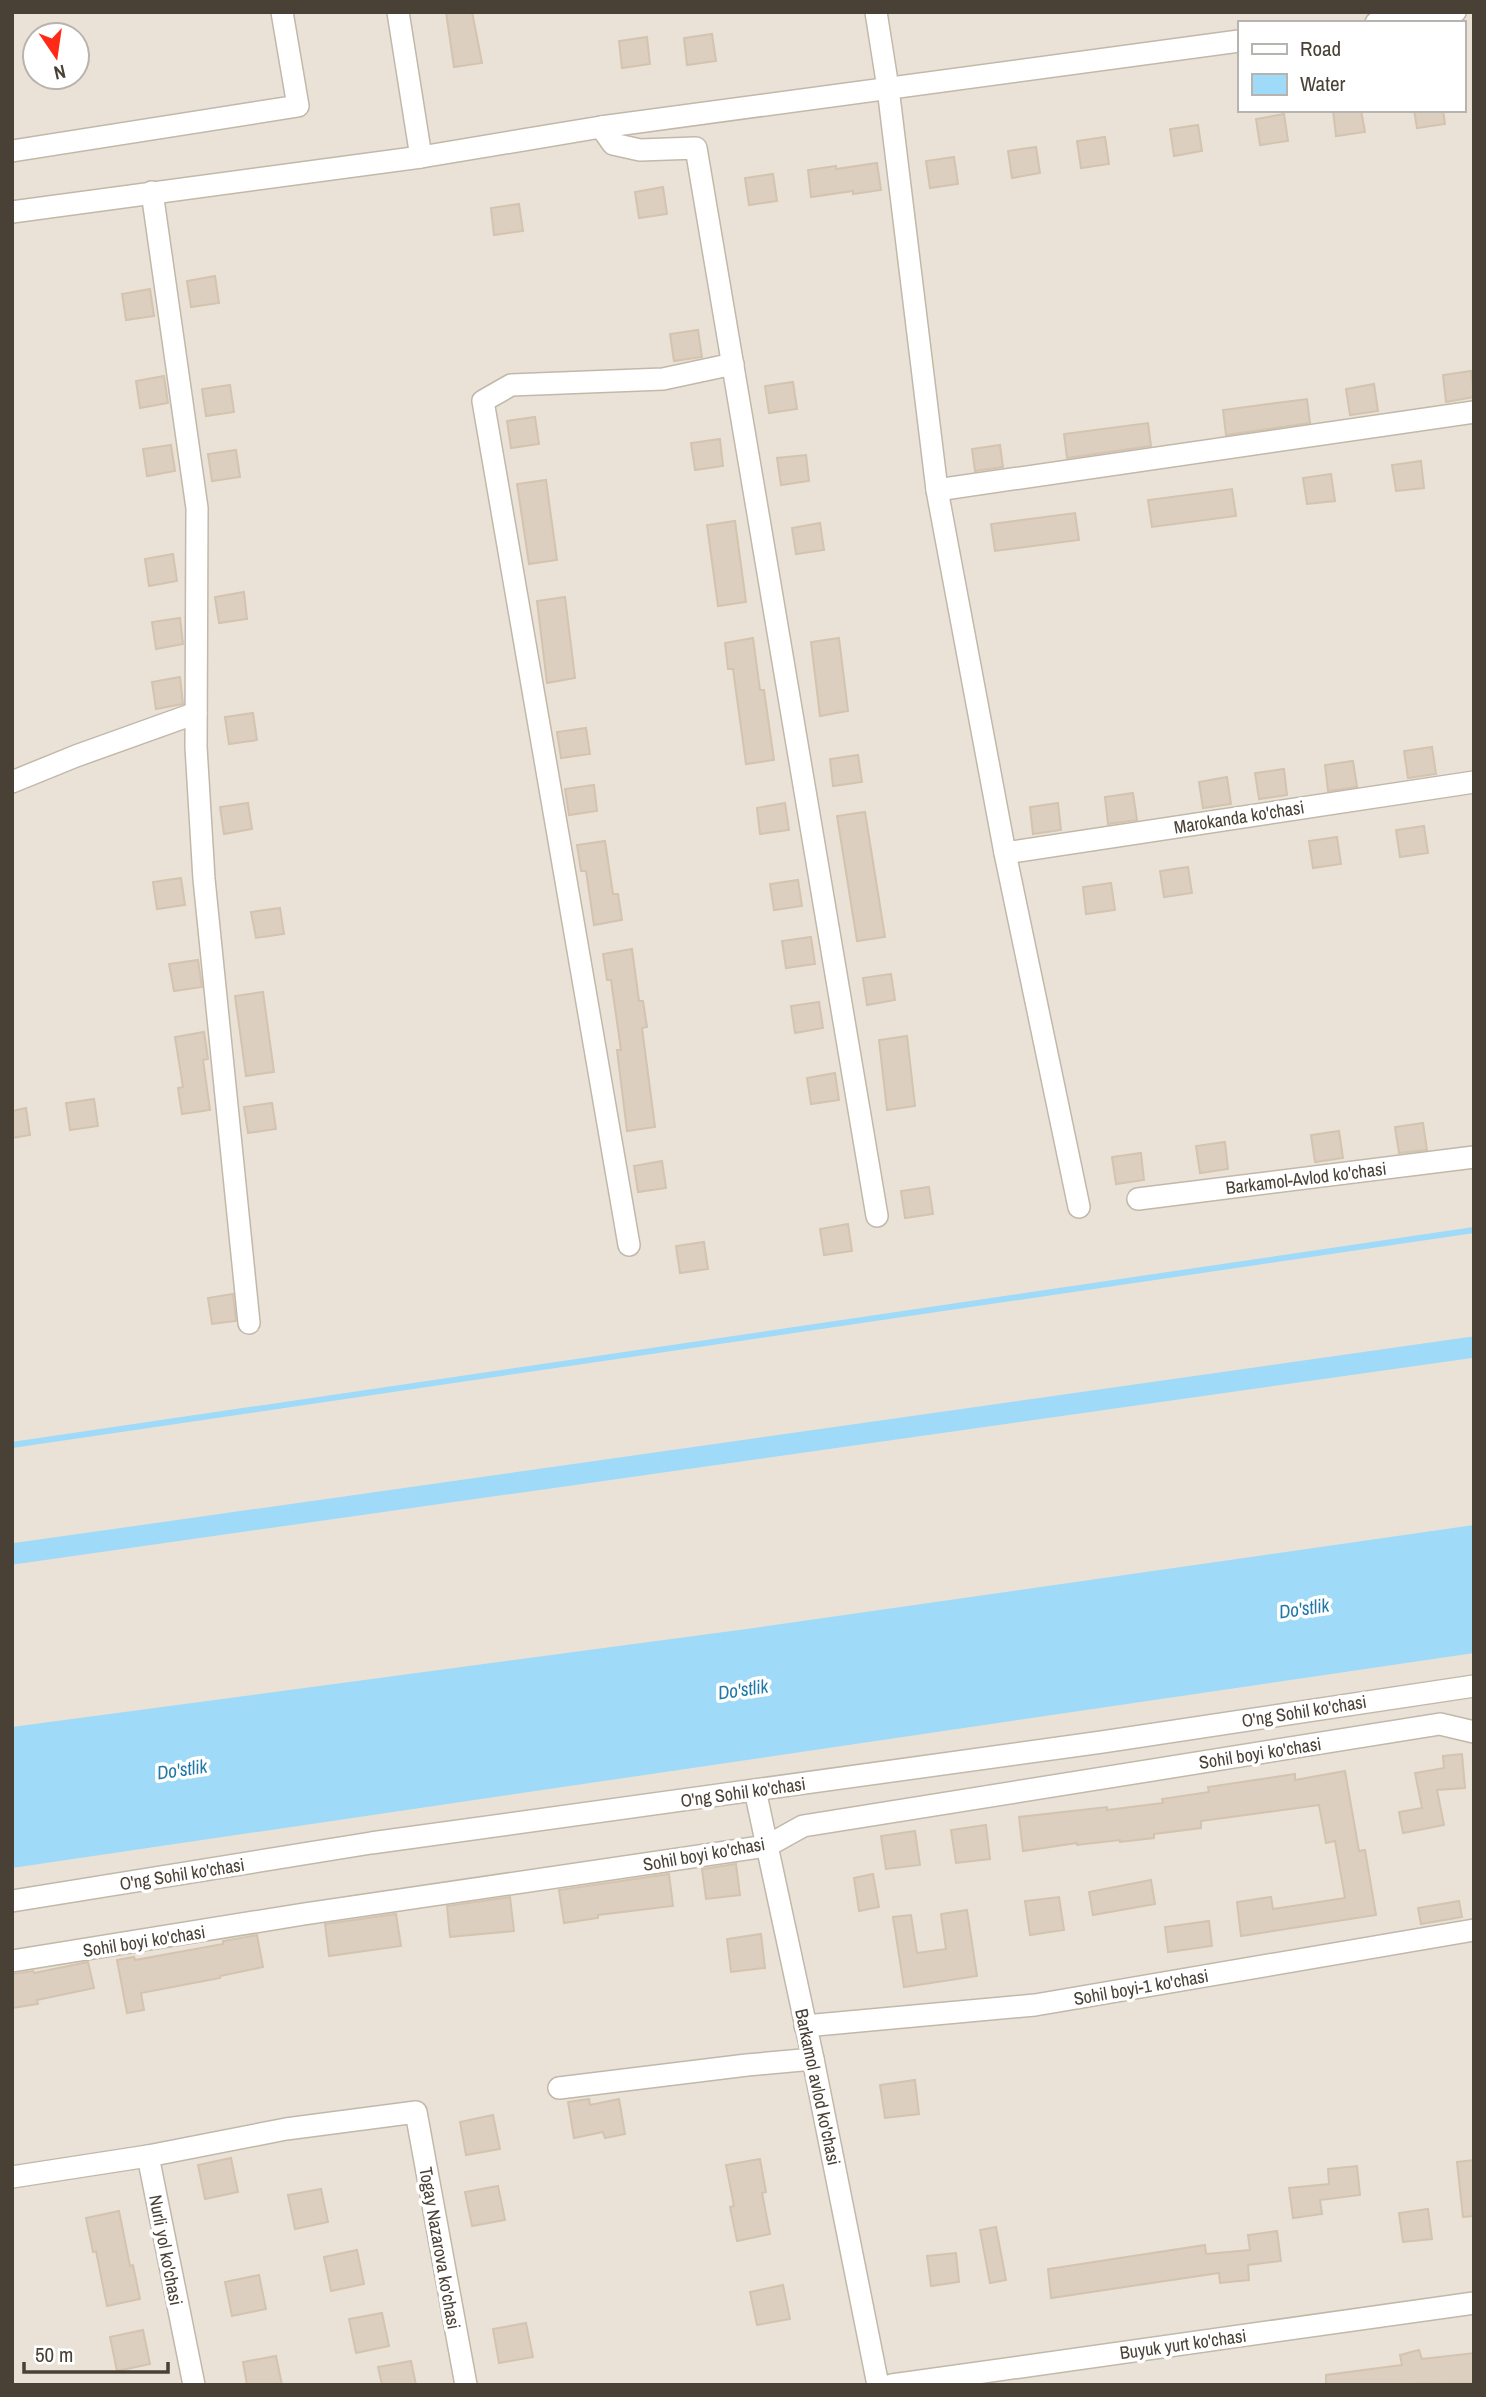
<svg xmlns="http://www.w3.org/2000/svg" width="1486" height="2397" viewBox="0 0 1486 2397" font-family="'Archivo Narrow',sans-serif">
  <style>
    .residential { fill: #eae2d6; fill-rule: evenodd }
    .water { fill: #9fdaf8 }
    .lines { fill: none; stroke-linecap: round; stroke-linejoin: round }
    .stream { stroke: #9fdaf8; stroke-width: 6 }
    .canal { stroke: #9fdaf8; stroke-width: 21 }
    .building { fill: #dccfbf; stroke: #d4c3af; stroke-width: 2 }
    .minor-casing { stroke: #c2b8aa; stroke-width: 24 }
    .minor { stroke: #fff; stroke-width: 21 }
    .labels { text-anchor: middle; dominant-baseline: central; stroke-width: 7; stroke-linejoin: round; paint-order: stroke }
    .street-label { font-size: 18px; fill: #4a4136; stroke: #fff }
    .water-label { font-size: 19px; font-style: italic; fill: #1f78a8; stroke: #fff }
  </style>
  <rect width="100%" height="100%" fill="#f6f1e8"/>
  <path class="residential" d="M12,12H1474V2385H12ZM1239,23H1463V110H1239ZM35,35H77V77H35Z"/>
  <polygon class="water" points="1474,1525 1474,1653 12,1868 12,1727 754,1628"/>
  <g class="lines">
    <path class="stream" d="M12,1445C499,1370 987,1302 1474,1230"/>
    <polyline class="canal" points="12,1554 1474,1347"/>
  </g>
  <g class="building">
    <polygon points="446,12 472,12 482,63 454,67"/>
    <polygon points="712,34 716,61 687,65 684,38"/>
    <polygon points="647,37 650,64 622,68 619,41"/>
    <polygon points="1333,110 1361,110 1365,132 1336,136"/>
    <polygon points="1414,110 1443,110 1445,124 1417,128"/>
    <polygon points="1284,114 1288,141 1260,145 1256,119"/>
    <polygon points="1198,125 1202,151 1174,156 1170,129"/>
    <polygon points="1105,137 1109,164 1081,168 1077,141"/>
    <polygon points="1036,147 1040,173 1012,178 1008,151"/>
    <polygon points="954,157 958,184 930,188 926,161"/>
    <polygon points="877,163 881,190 853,194 853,191 811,197 808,170 836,166 836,169"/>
    <polygon points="773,174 777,201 749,205 745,178"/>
    <polygon points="663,187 667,214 639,218 635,192"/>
    <polygon points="519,204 523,231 494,235 491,208"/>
    <polygon points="215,276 219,303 191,307 187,281"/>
    <polygon points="150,289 154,316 126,320 122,294"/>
    <polygon points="698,330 702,357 674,361 670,334"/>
    <polygon points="1471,371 1474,397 1446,402 1443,375"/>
    <polygon points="164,376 168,403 140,408 136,381"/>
    <polygon points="793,382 797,409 769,413 765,386"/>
    <polygon points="1374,384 1378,411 1350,415 1346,389"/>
    <polygon points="230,385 234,412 206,416 202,389"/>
    <polygon points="1307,399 1310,423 1226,435 1223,410"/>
    <polygon points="535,417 539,444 511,448 507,421"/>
    <polygon points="1148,423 1151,446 1067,458 1064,434"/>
    <polygon points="720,439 723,466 695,470 691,443"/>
    <polygon points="171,445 175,471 147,476 143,449"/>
    <polygon points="1000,445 1003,467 975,471 972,449"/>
    <polygon points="236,450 240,477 212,481 208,454"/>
    <polygon points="806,455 809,481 781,485 777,458"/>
    <polygon points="1421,461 1424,488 1396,491 1392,465"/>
    <polygon points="1331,474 1335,501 1307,504 1303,478"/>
    <polygon points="546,480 557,560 529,564 517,484"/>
    <polygon points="1232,489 1236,516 1152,527 1148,500"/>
    <polygon points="1075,513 1079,540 995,551 991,524"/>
    <polygon points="735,521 746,602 718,606 707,525"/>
    <polygon points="820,523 824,550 796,554 792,528"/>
    <polygon points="173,554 177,581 149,586 145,559"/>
    <polygon points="244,592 247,619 219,623 215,597"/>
    <polygon points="565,597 575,678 547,683 537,601"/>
    <polygon points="180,618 183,644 156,649 152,622"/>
    <polygon points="753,638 760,690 764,690 774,760 746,764 733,669 728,669 725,643"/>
    <polygon points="839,638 848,711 820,716 811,642"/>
    <polygon points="180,677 183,704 156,709 152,682"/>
    <polygon points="253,713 257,740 229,744 225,717"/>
    <polygon points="586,728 590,754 561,758 557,732"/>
    <polygon points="1432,747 1436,774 1408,778 1404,751"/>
    <polygon points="858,755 862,782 833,786 830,759"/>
    <polygon points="1353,761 1357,787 1328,791 1325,765"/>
    <polygon points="1284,769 1287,795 1259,799 1255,773"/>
    <polygon points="1227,777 1231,804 1203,808 1199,782"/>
    <polygon points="594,785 597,811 569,815 565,789"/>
    <polygon points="1133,793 1137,820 1108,824 1105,797"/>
    <polygon points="248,803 252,829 224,834 220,807"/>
    <polygon points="785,803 789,830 760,834 757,808"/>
    <polygon points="1058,803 1061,830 1033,834 1030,807"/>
    <polygon points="865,812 885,937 857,941 837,816"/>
    <polygon points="1424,826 1428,853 1400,857 1396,830"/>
    <polygon points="1337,837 1341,864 1313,868 1309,841"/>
    <polygon points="605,841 613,894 618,894 622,920 594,925 586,871 581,871 577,845"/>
    <polygon points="1188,867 1192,893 1164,897 1160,871"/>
    <polygon points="181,878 185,905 157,909 153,882"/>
    <polygon points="798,880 802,906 774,910 770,884"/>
    <polygon points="1111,883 1115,910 1086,914 1083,887"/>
    <polygon points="280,908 284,934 256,938 251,912"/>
    <polygon points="811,937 815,964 786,968 782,941"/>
    <polygon points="632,949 639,1001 643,1001 647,1027 642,1028 655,1127 627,1131 617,1050 621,1050 611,980 607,980 603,954"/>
    <polygon points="198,960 202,987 174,991 169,964"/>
    <polygon points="891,974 895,1000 867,1005 863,978"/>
    <polygon points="263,992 274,1072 246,1076 235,996"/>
    <polygon points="819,1002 823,1028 795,1033 791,1006"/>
    <polygon points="204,1032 208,1059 203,1060 210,1110 182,1114 178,1088 183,1087 175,1037"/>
    <polygon points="907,1036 915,1106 887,1110 879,1040"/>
    <polygon points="835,1073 839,1100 811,1104 807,1078"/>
    <polygon points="94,1099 98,1126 70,1130 66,1103"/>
    <polygon points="272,1103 276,1129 248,1133 244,1107"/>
    <polygon points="26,1108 30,1135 12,1138 12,1111"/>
    <polygon points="1423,1123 1427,1150 1399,1153 1395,1127"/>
    <polygon points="1339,1131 1343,1158 1315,1162 1311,1135"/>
    <polygon points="1225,1142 1228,1169 1200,1173 1196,1146"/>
    <polygon points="1141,1153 1144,1180 1116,1184 1112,1157"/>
    <polygon points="662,1161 666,1188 638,1192 634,1166"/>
    <polygon points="929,1187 933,1214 905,1218 901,1191"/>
    <polygon points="848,1224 852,1251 824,1255 820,1229"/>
    <polygon points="704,1242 708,1269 680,1273 676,1246"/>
    <polygon points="233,1294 236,1321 212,1324 208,1298"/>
    <polygon points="1462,1754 1465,1788 1437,1790 1444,1825 1403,1833 1399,1812 1422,1808 1415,1773 1444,1768 1443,1756"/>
    <polygon points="1345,1771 1359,1851 1365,1850 1376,1915 1241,1936 1237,1902 1271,1897 1273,1909 1345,1898 1335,1841 1326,1843 1319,1805 1201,1821 1201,1828 1154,1834 1154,1838 1120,1842 1120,1840 1077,1845 1077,1843 1023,1851 1019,1817 1107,1807 1107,1810 1163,1803 1162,1799 1209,1792 1208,1787 1295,1774 1295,1780"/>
    <polygon points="986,1825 990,1859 956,1863 951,1830"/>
    <polygon points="915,1831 920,1865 886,1869 881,1836"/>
    <polygon points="736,1864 740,1895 706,1899 702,1869"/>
    <polygon points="669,1874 673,1906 598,1915 598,1918 564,1923 559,1890"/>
    <polygon points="873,1874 879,1907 859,1911 854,1878"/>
    <polygon points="1151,1880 1155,1904 1093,1915 1089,1892"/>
    <polygon points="510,1897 514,1931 450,1937 447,1906"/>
    <polygon points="1059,1897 1064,1930 1030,1935 1025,1901"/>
    <polygon points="1459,1901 1462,1917 1421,1924 1418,1908"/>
    <polygon points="967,1910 977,1976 904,1987 893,1917 911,1915 917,1953 946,1949 941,1914"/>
    <polygon points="396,1914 401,1946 329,1956 325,1924"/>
    <polygon points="1209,1921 1212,1946 1168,1952 1165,1927"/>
    <polygon points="761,1934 765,1968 731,1972 727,1939"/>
    <polygon points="257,1935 263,1967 220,1976 220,1978 141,1993 144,2010 127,2013 117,1960 134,1957 135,1960 223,1944 223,1941"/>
    <polygon points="88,1962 94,1988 37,2000 38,2004 12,2008 12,1974 33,1971 34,1973"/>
    <polygon points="915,2080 919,2114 885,2118 880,2085"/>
    <polygon points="589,2099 590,2105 619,2099 625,2134 605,2138 603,2132 574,2138 568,2102"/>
    <polygon points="493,2115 500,2149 466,2155 460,2122"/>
    <polygon points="231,2158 238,2192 205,2199 198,2165"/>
    <polygon points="760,2159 766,2192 762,2193 770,2234 737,2241 730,2207 734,2206 726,2165"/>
    <polygon points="1474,2160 1474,2216 1463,2217 1457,2162"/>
    <polygon points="1357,2166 1360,2195 1320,2200 1322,2214 1293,2218 1289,2188 1329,2184 1328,2169"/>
    <polygon points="498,2186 505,2220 472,2226 465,2192"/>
    <polygon points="321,2189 328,2222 295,2229 288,2195"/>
    <polygon points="1428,2209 1432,2239 1403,2242 1399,2213"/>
    <polygon points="119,2211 130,2266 133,2265 140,2299 107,2306 96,2251 93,2252 86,2218"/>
    <polygon points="996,2227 1006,2280 990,2283 980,2230"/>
    <polygon points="1277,2231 1281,2261 1248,2265 1249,2280 1220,2283 1219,2273 1051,2298 1048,2269 1205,2245 1206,2254 1250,2250 1248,2235"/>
    <polygon points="357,2250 364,2284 331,2291 324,2257"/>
    <polygon points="956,2253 959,2282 931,2286 927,2256"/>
    <polygon points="259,2275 266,2309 232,2316 225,2282"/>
    <polygon points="783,2285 790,2319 757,2325 750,2292"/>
    <polygon points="382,2313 389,2346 356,2353 349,2319"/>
    <polygon points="526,2323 533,2357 499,2363 493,2329"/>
    <polygon points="143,2330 150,2364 117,2371 110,2337"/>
    <polygon points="1419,2350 1422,2359 1474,2353 1474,2383 1326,2385 1326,2375 1402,2365 1400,2355"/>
    <polygon points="276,2356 282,2385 247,2385 243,2362"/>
    <polygon points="411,2361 416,2385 382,2385 378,2367"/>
  </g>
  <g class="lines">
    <defs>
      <g id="minor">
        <polyline points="398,12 421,157"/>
        <polyline points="876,12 888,88 937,490 1005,853 1079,1207"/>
        <polyline points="1376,23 1455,12"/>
        <polyline points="601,127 613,144 640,150 696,148 877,1216"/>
        <polyline points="12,151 298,106 282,12"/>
        <polyline points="152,192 197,508 196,747 204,879 249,1323"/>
        <polyline points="12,212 421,157 601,127 1239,41"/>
        <polyline points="937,490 1474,412"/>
        <polyline points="12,782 76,756 196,713"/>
        <polyline points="1005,853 1474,782"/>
        <polyline points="1138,1199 1474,1157"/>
        <polyline points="629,1245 483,401 511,385 663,379 733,364"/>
        <polyline points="755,1790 813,2059 878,2385"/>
        <polyline points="12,1901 371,1843 1102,1742 1474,1686"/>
        <polyline points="12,1961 304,1914 767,1846 803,1826 1440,1724 1474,1732"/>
        <polyline points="805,2026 1035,2005 1474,1930"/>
        <polyline points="559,2088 747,2065 813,2059"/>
        <polyline points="148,2156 194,2385"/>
        <polyline points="12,2177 148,2156 286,2129 416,2112 466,2385"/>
        <polyline points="892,2385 1474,2303"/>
      </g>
    </defs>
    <use href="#minor" class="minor-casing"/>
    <use href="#minor" class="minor"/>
  </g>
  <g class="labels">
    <g class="street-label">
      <text transform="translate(1239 817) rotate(-9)">Marokanda ko'chasi</text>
      <text transform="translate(1306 1178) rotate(-7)">Barkamol-Avlod ko'chasi</text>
      <text transform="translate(1304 1711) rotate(-9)">O'ng Sohil ko'chasi</text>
      <text transform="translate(1260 1753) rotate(-9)">Sohil boyi ko'chasi</text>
      <text transform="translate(743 1792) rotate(-8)">O'ng Sohil ko'chasi</text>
      <text transform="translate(704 1854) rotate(-10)">Sohil boyi ko'chasi</text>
      <text transform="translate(182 1874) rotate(-9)">O'ng Sohil ko'chasi</text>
      <text transform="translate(144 1941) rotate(-9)">Sohil boyi ko'chasi</text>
      <text transform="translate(1141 1987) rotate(-10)">Sohil boyi-1 ko'chasi</text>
      <text transform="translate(818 2087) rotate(78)">Barkamol avlod ko'chasi</text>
      <text transform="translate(440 2248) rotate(80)">Togay Nazarova ko'chasi</text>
      <text transform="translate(166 2250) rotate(79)">Nurli yol ko'chasi</text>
      <text transform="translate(1183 2344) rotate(-8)">Buyuk yurt ko'chasi</text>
    </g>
    <g class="water-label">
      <text transform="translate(1304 1608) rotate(-8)">Do'stlik</text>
      <text transform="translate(743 1689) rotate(-8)">Do'stlik</text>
      <text transform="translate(182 1769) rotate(-8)">Do'stlik</text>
    </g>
  </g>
  <rect width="1486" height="2397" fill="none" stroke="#4a4136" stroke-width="28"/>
  <rect x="1238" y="21" width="228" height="91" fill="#ffffff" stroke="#b7b3af" stroke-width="2"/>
  <rect x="1252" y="44" width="35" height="10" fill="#ffffff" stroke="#b7b3af" stroke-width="2"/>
  <text x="1300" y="56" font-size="21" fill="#4a4136">Road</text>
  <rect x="1252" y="74" width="35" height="21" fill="#9fdaf8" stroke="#b7b3af" stroke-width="2"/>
  <text x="1300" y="91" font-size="21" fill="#4a4136">Water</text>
  <g transform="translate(56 56) rotate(167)"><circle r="33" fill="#ffffff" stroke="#b7b3af" stroke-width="2"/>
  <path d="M0-5L12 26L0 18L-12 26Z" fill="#ff2a16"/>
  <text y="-10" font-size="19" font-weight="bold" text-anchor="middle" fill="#4a4136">N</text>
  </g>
  <path d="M24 2362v10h144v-10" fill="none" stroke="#4a4136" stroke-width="3.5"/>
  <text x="35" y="2362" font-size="21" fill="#4a4136" stroke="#ffffff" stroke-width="5" paint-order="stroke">50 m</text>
</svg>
